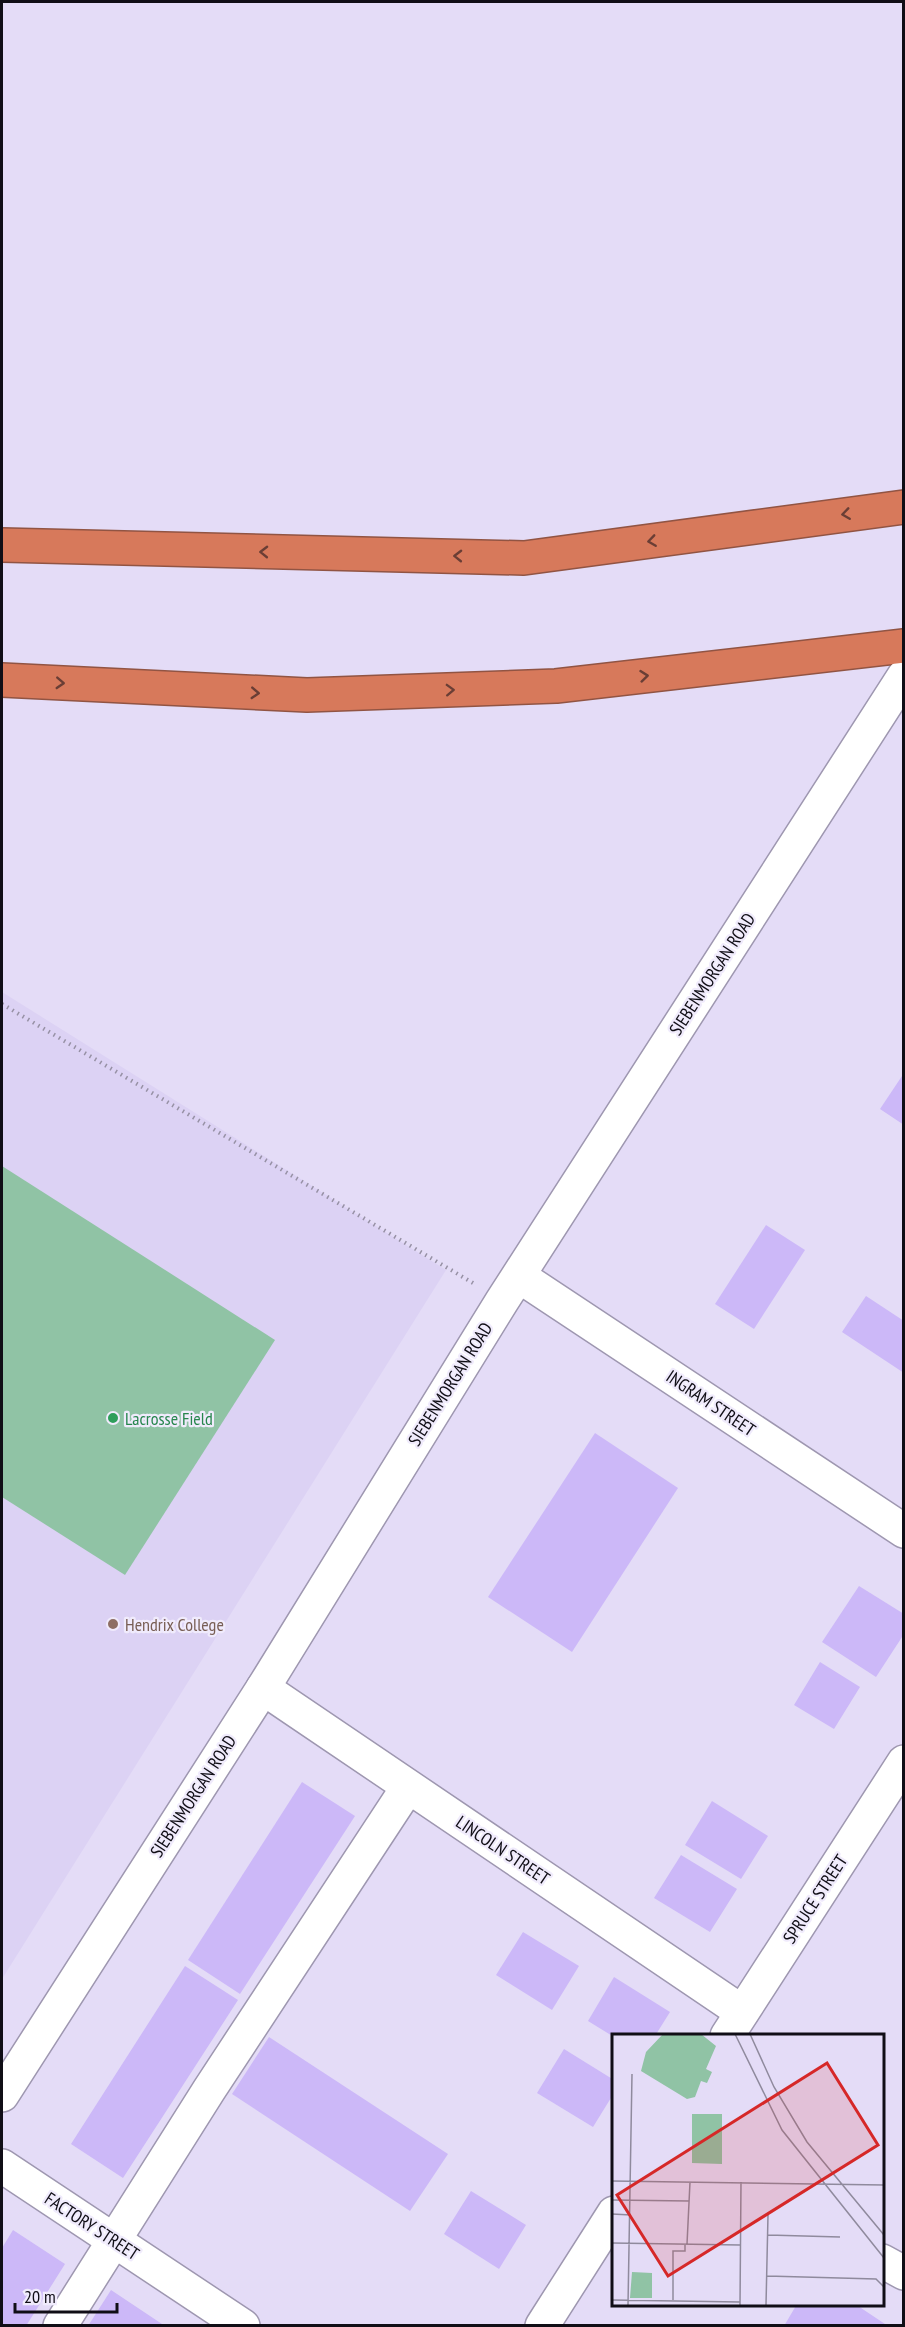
<svg xmlns="http://www.w3.org/2000/svg" width="905" height="2327" viewBox="0 0 905 2327" font-family="'PT Sans Narrow',sans-serif">
  <style>
    .built { fill: #dcd2f4 }
    .green { fill: #90c3a5 }
    .building { fill: #ccb8f8 }
    .lines { fill: none; stroke-linecap: round; stroke-linejoin: round }
    .minor-casing { stroke: #9e97b0; stroke-width: 36 }
    .highway-casing { stroke: #915443; stroke-width: 36 }
    .path { stroke: #9791a5; stroke-width: 4; stroke-dasharray: 1.5 4.5; stroke-linecap: butt }
    .minor { stroke: #fff; stroke-width: 33 }
    .highway { stroke: #d7795b; stroke-width: 33 }
    .oneway { stroke: #6a3e35 }
    .leisure-dot { fill: #2e9e5b; stroke: #f0ebfc; stroke-width: 2 }
    .education-dot { fill: #8d6e63; stroke: #f0ebfc; stroke-width: 2 }
    .labels { text-anchor: middle; dominant-baseline: central; stroke-width: 4.5; stroke-linejoin: round; paint-order: stroke }
    .street-label { font-size: 18px; fill: #100e16; stroke: #f0ebfc }
    .leisure-label { font-size: 18px; fill: #27864d; stroke: #f0ebfc; text-anchor: start }
    .education-label { font-size: 18px; fill: #785e54; stroke: #f0ebfc; text-anchor: start }
    .inset-road { fill: none; stroke: #8f8a9d; stroke-width: 1.5 }
    .view { fill: #d62828; fill-opacity: 0.15; stroke: #d62828; stroke-width: 3 }
    .inset-edge { fill: none; stroke: #100e16; stroke-width: 3 }
  </style>
  <rect width="100%" height="100%" fill="#e4dcf7"/>
  <polygon class="built" points="2,992 446,1270 2,1979"/>
  <polygon class="green" points="2,1166 275,1340 125,1575 2,1497"/>
  <g class="building">
    <polygon points="904,1073 904,1125 880,1109"/>
    <polygon points="766,1225 805,1250 754,1329 715,1304"/>
    <polygon points="866,1296 904,1321 904,1373 842,1332"/>
    <polygon points="595,1433 678,1488 572,1652 488,1597"/>
    <polygon points="859,1586 904,1614 904,1634 876,1677 822,1642"/>
    <polygon points="820,1662 860,1687 834,1729 794,1705"/>
    <polygon points="302,1782 355,1816 240,1994 188,1960"/>
    <polygon points="712,1801 768,1836 741,1879 685,1845"/>
    <polygon points="681,1855 737,1889 710,1932 654,1898"/>
    <polygon points="523,1932 579,1966 552,2010 496,1975"/>
    <polygon points="185,1966 238,2000 123,2178 71,2144"/>
    <polygon points="614,1977 670,2012 655,2036 614,2037 588,2021"/>
    <polygon points="269,2037 448,2154 410,2211 232,2094"/>
    <polygon points="564,2049 614,2080 614,2093 593,2127 537,2093"/>
    <polygon points="471,2191 526,2225 499,2269 444,2234"/>
    <polygon points="13,2230 65,2264 26,2326 2,2326 2,2248"/>
    <polygon points="111,2290 165,2326 88,2326"/>
    <polygon points="797,2304 855,2304 888,2326 784,2326"/>
  </g>
  <g class="lines">
    <defs>
      <g id="minor">
        <polyline points="519,1276 904,1531"/>
        <polyline points="263,1688 742,2012"/>
        <polyline points="727,2036 904,1762"/>
        <polyline points="2,2095 263,1688 502,1301 904,676"/>
        <polyline points="2,2166 243,2326"/>
        <polyline points="882,2261 904,2273"/>
        <polyline points="60,2326 209,2090 408,1787"/>
        <polyline points="542,2326 614,2213"/>
      </g>
      <g id="highway">
        <polyline points="2,545 524,558 904,507"/>
        <polyline points="2,680 307,695 556,686 904,646"/>
      </g>
    </defs>
    <use href="#minor" class="minor-casing"/>
    <use href="#highway" class="highway-casing"/>
    <polyline class="path" points="2,1004 473,1283"/>
    <use href="#minor" class="minor"/>
    <use href="#highway" class="highway"/>
  </g>
  <defs><path id="oneway-chevron" d="M-2-3.5L2.5 0L-2 3.5" fill="none" stroke-width="1.6" stroke-linecap="round" stroke-linejoin="round" transform="scale(1.5)"/></defs>
  <g class="oneway">
    <use href="#oneway-chevron" transform="translate(846 514) rotate(172)"/>
    <use href="#oneway-chevron" transform="translate(652 541) rotate(172)"/>
    <use href="#oneway-chevron" transform="translate(264 552) rotate(-179)"/>
    <use href="#oneway-chevron" transform="translate(458 556) rotate(-179)"/>
    <use href="#oneway-chevron" transform="translate(644 676) rotate(-6)"/>
    <use href="#oneway-chevron" transform="translate(60 683) rotate(3)"/>
    <use href="#oneway-chevron" transform="translate(450 690) rotate(-2)"/>
    <use href="#oneway-chevron" transform="translate(255 693) rotate(3)"/>
  </g>
  <circle class="leisure-dot" cx="113" cy="1418" r="6"/>
  <circle class="education-dot" cx="113" cy="1624" r="6"/>
  <g class="labels">
    <g class="street-label">
      <text transform="translate(712 974) rotate(-57)">SIEBENMORGAN ROAD</text>
      <text transform="translate(450 1384) rotate(-58)">SIEBENMORGAN ROAD</text>
      <text transform="translate(711 1403) rotate(34)">INGRAM STREET</text>
      <text transform="translate(193 1796) rotate(-57)">SIEBENMORGAN ROAD</text>
      <text transform="translate(503 1850) rotate(34)">LINCOLN STREET</text>
      <text transform="translate(815 1899) rotate(-57)">SPRUCE STREET</text>
      <text transform="translate(92 2226) rotate(33)">FACTORY STREET</text>
    </g>
    <g class="leisure-label">
      <text x="125" y="1418">Lacrosse Field</text>
    </g>
    <g class="education-label">
      <text x="125" y="1624">Hendrix College</text>
    </g>
  </g>
  <g transform="translate(612 2034)">
    <rect width="272" height="272" fill="#e4dcf7"/>
    <path d="M51,0H89L104,12L94,35L100,38L95,49L89,47L83,63L75,65L29,37L34,18ZM80,80H110V130L80,129ZM20,238L40,239V264H18Z" fill="#90c3a5"/>
    <path class="inset-road" d="M123,0L170,96L272,224M138,0L162,53L195,108L272,201M0,147L272,151M0,166L77,167M0,180L19,181M156,201L228,203M0,209L128,211M75,210L78,148M155,242L264,245L272,253M0,266L128,268M61,266V217H73V210M16,271L20,40M128,271L129,148M154,271L156,181"/>
    <path class="view" d="M215,29L266,111L56,242L5,161Z"/>
    <rect width="272" height="272" class="inset-edge"/>
  </g>
  <rect width="905" height="2327" fill="none" stroke="#100e16" stroke-width="6"/>
  <path d="M15 2303v9h102v-9" fill="none" stroke="#100e16" stroke-width="3"/>
  <text x="24" y="2303" font-size="18" fill="#100e16" stroke="#f0ebfc" stroke-width="4.5" paint-order="stroke">20 m</text>
</svg>
